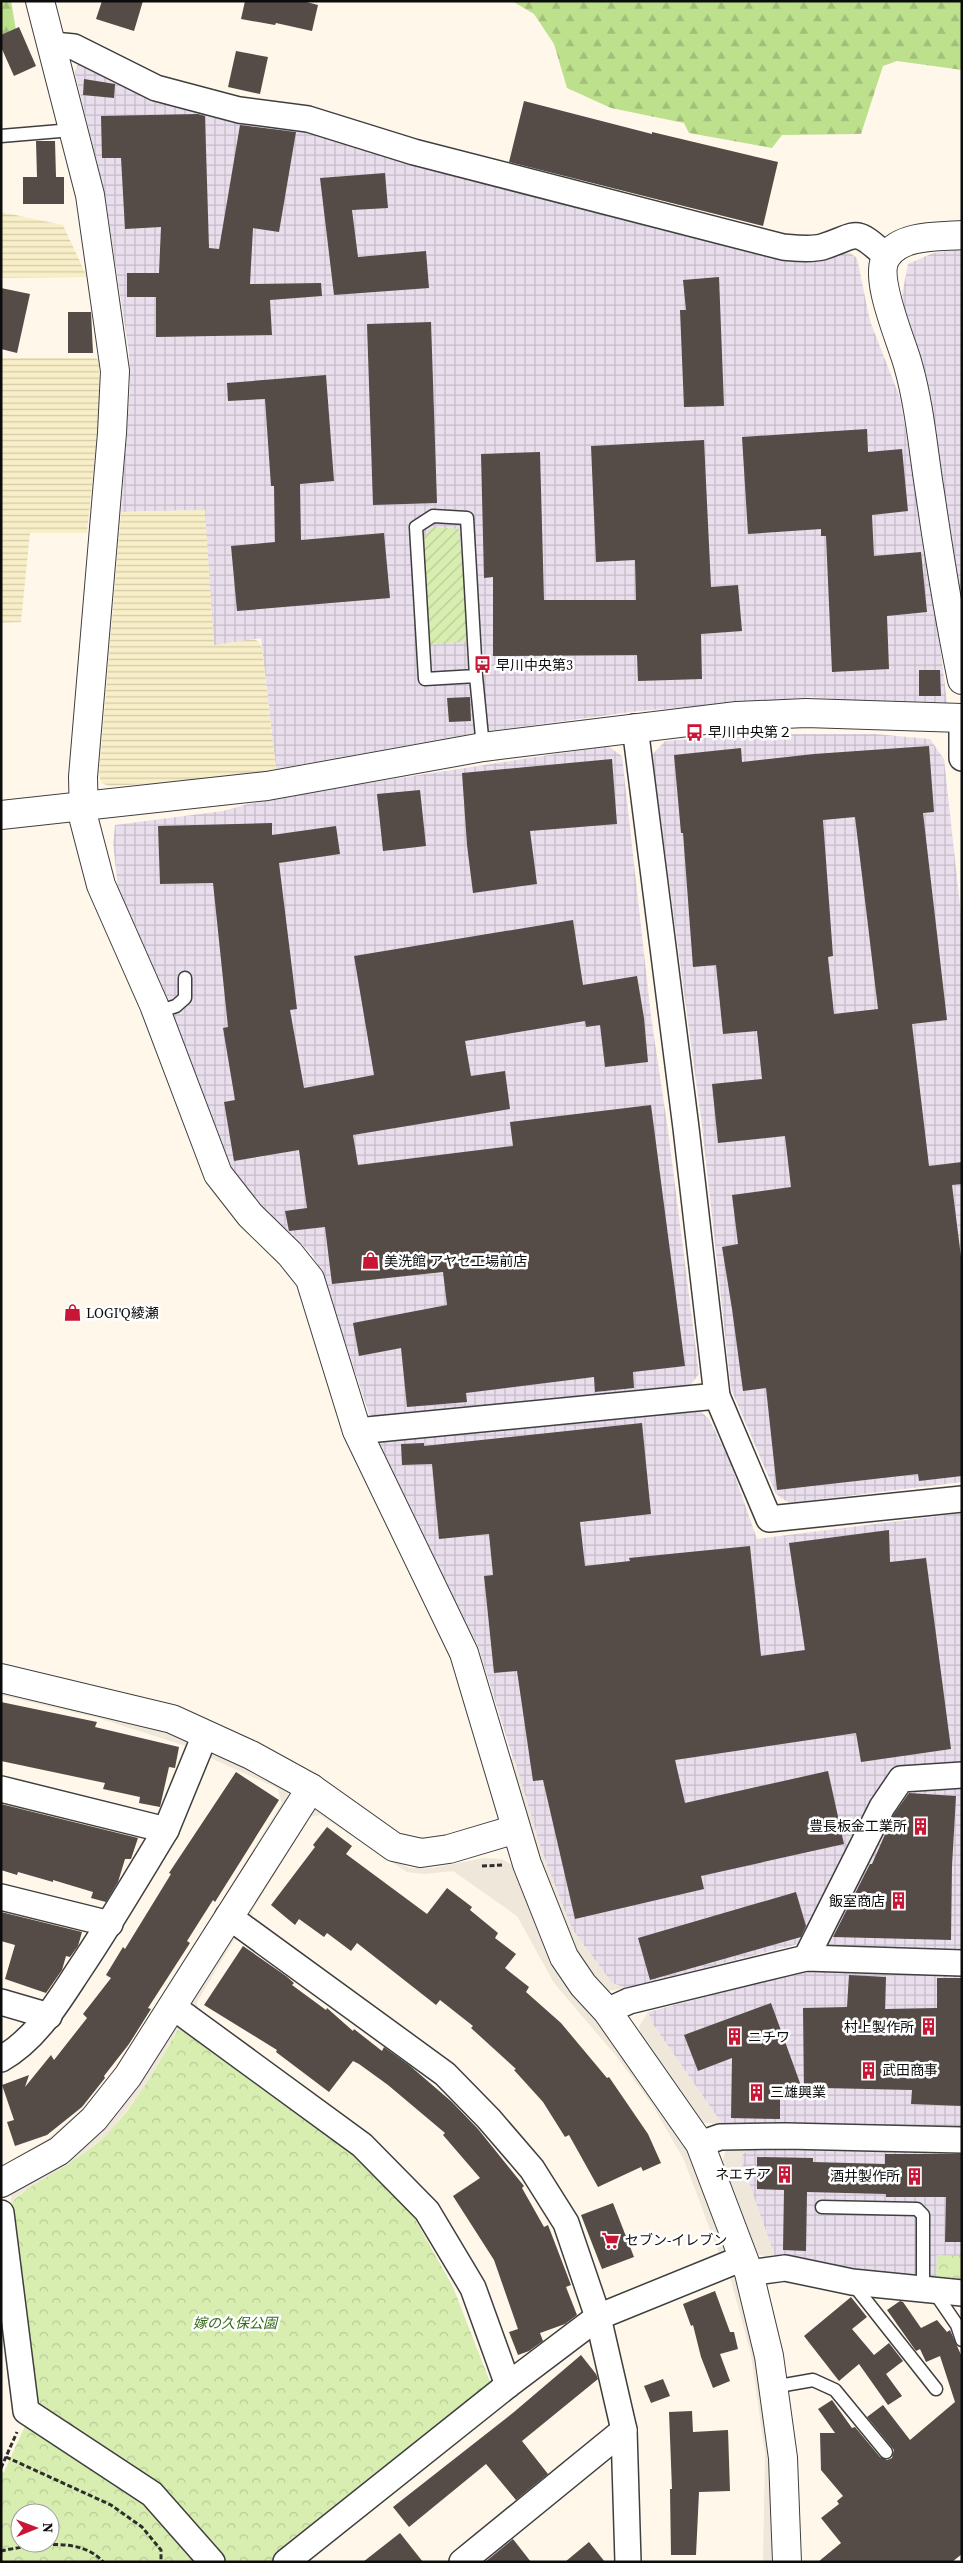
<svg xmlns="http://www.w3.org/2000/svg" width="963" height="2563" viewBox="0 0 963 2563" font-family="'Source Serif 4','Noto Sans JP',serif">
  <style>
    .industrial { fill: url(#industrial-grid) }
    .farmland { fill: url(#farmland-rules) }
    .forest { fill: url(#forest-firs) }
    .park { fill: url(#park-crowns); fill-rule: evenodd }
    .garden { fill: url(#garden-furrows) }
    .plaza { fill: #efe7d9 }
    .building { fill: #554b47; fill-rule: evenodd }
    .lines { fill: none; stroke-linecap: round; stroke-linejoin: round }
    .service-casing { stroke: #3f3f3f; stroke-width: 15 }
    .minor-casing { stroke: #3f3f3f; stroke-width: 28 }
    .tertiary-casing { stroke: #3f3f3f; stroke-width: 30 }
    .path { stroke: #2e2e2e; stroke-width: 3; stroke-dasharray: 5 2.5; stroke-linecap: butt }
    .service { stroke: #fff; stroke-width: 12 }
    .minor { stroke: #fff; stroke-width: 25 }
    .tertiary { stroke: #fff; stroke-width: 28 }
    .labels { text-anchor: middle; dominant-baseline: central; stroke-width: 5; stroke-linejoin: round; paint-order: stroke }
    .poi-label { font-size: 14px; fill: #0c0c0c; stroke: #fff; text-anchor: start }
    .park-label { font-size: 14px; font-style: italic; fill: #326a16; stroke: #fff }
  </style>
  <defs>
    <pattern id="industrial-grid" width="8" height="8" patternUnits="userSpaceOnUse" patternTransform="scale(1.25)"><rect width="8" height="8" fill="#e9deec"/><path d="M0 4h8M4 0v8" fill="none" stroke="#c7bdc9"/></pattern>
    <pattern id="farmland-rules" width="6" height="5" patternUnits="userSpaceOnUse" patternTransform="scale(1.25)"><rect width="6" height="5" fill="#f8eec7"/><path d="M0 2.5h6" fill="none" stroke="#d3cbaa"/></pattern>
    <pattern id="forest-firs" width="22" height="20" patternUnits="userSpaceOnUse" patternTransform="scale(1.25)"><rect width="22" height="20" fill="#bde08d"/><path d="M5 1l3.5 6h-7zM16 11l3.5 6h-7z" fill="#a1bf78"/></pattern>
    <pattern id="park-crowns" width="20" height="18" patternUnits="userSpaceOnUse" patternTransform="scale(1.25)"><rect width="20" height="18" fill="#d8eeb0"/><path d="M2 6a3 3 0 1 1 6 0M12 15a3 3 0 1 1 6 0" fill="none" stroke="#b8cb96"/></pattern>
    <pattern id="garden-furrows" width="10" height="10" patternUnits="userSpaceOnUse" patternTransform="scale(1.25)"><rect width="10" height="10" fill="#d8eeb0"/><path d="M-1 1l2-2M0 10L10 0M9 11l2-2" fill="none" stroke="#b8cb96"/></pattern>
  </defs>
  <rect width="100%" height="100%" fill="#fff8ea"/>
  <g class="industrial">
    <polygon points="77,65 87,65 308,124 784,256 850,253 857,258 870,321 900,398 935,605 948,710 812,697 639,711 481,732 276,769 261,638 214,646 204,510 121,512 130,386 129,353 105,196 75,73"/>
    <polygon points="962,249 962,605 902,295 908,264 933,253"/>
    <polygon points="754,734 875,734 930,739 944,759 962,924 962,1482 789,1503 776,1494 731,1389 702,1126 652,755 665,741"/>
    <polygon points="608,746 622,756 651,1016 668,1130 699,1374 687,1389 379,1419 369,1414 323,1275 313,1256 293,1235 260,1209 238,1180 213,1130 165,1001 118,889 113,843 115,825 223,811 248,804 354,785"/>
    <polygon points="696,1407 709,1419 729,1459 757,1539 962,1513 962,1765 892,1772 806,1942 626,1988 612,1983 572,1929 542,1852 478,1646 381,1454 377,1437"/>
    <polygon points="962,1784 962,2284 924,2281 775,2257 740,2158 752,2124 722,2124 652,2023 648,2012 818,1967 830,1937 901,1786"/>
  </g>
  <g class="farmland">
    <polygon points="1,212 63,225 87,277 1,278"/>
    <polygon points="1,358 96,358 99,361 99,415 87,533 30,533 21,622 1,623"/>
    <polygon points="205,510 214,645 254,639 259,642 262,648 276,769 248,775 194,781 110,786 101,783 99,775 121,512"/>
  </g>
  <g class="forest">
    <polygon points="1,1 11,1 16,30 1,39"/>
    <polygon points="512,1 962,1 962,70 897,61 883,66 861,134 782,135 772,148 689,133 684,123 611,108 567,88 554,44 534,14"/>
  </g>
  <g class="park">
    <path d="M187,2027L369,2163L406,2203L453,2287L490,2382L272,2562H1V2472H4L36,2402L11,2203C39,2175 80,2162 108,2133C136,2104 157,2066 177,2031ZM20,2513H50V2543H20Z"/>
    <polygon points="937,2255 962,2256 962,2284 936,2282"/>
  </g>
  <polygon class="garden" points="433,527 459,529 469,641 429,645 423,538"/>
  <g class="plaza">
    <polygon points="1,1688 166,1731 187,1739 186,1746 98,1718 1,1695"/>
    <polygon points="211,1749 286,1785 289,1797 123,2071 53,2145 1,2171 1,2166 49,2138 82,2109 120,2064 282,1803 277,1788 204,1755"/>
    <polygon points="514,1757 542,1852 572,1929 612,1983 626,1988 609,1991 594,1978 566,1932 538,1860 507,1760"/>
    <polygon points="316,1809 322,1811 399,1863 410,1868 433,1868 484,1858 502,1859 521,1871 690,2149 730,2253 721,2259 684,2160 653,2106 617,2057 554,1983 517,1916 453,1871 425,1874 407,1872 320,1815 310,1817 252,1911 253,1920 247,1915 246,1910 309,1812"/>
    <polygon points="235,1933 243,1938 234,1940 197,2002 198,2013 191,2002"/>
    <polygon points="648,2012 652,2023 722,2124 705,2123 698,2119 641,2034 639,2027"/>
    <polygon points="177,2024 187,2027 177,2031 145,2086 108,2134 69,2164 21,2193 11,2203 11,2191"/>
    <polygon points="753,2144 740,2158 775,2257 757,2255 753,2250 722,2163 726,2149"/>
    <polygon points="730,2277 740,2279 761,2358 774,2508 771,2562 763,2562 765,2454 751,2355"/>
  </g>
  <g class="building">
    <polygon points="102,1 143,1 134,31 96,19"/>
    <polygon points="245,1 303,1 318,5 312,31 276,23 275,25 241,19"/>
    <polygon points="19,27 36,66 14,76 1,47 1,35"/>
    <polygon points="236,51 268,57 260,94 228,87"/>
    <polygon points="84,79 115,84 114,98 83,95"/>
    <polygon points="524,101 652,134 652,132 778,162 763,226 509,162"/>
    <polygon points="198,114 205,116 209,248 219,249 240,125 296,132 279,232 253,228 250,284 321,283 322,296 270,300 272,335 156,337 156,297 127,297 127,273 159,273 161,227 125,229 121,158 102,158 101,116"/>
    <polygon points="36,141 55,141 56,177 64,177 64,204 23,204 23,177 37,177"/>
    <polygon points="385,173 388,208 352,210 358,257 426,251 429,288 334,295 320,178"/>
    <polygon points="719,277 724,406 684,407 680,310 686,310 683,280"/>
    <polygon points="1,288 30,294 17,353 1,349"/>
    <polygon points="68,312 91,312 93,353 68,353"/>
    <polygon points="431,322 437,503 373,505 367,324"/>
    <polygon points="326,375 334,481 300,484 301,540 384,533 390,598 237,611 231,546 275,542 274,486 271,486 265,399 228,401 227,383"/>
    <polygon points="867,429 868,452 902,449 908,511 872,515 874,556 921,552 927,612 887,616 889,669 832,672 826,536 821,536 821,529 748,534 742,437"/>
    <polygon points="704,440 711,587 738,585 742,631 701,634 702,679 638,681 637,655 493,656 493,577 484,578 481,454 540,452 544,600 636,600 635,560 596,562 591,446"/>
    <polygon points="919,670 940,670 941,696 919,696"/>
    <polygon points="470,697 471,721 449,722 447,698"/>
    <path d="M929,746L934,812L923,813L947,1020L912,1024L929,1166L962,1162V1184L952,1185L962,1265V1476L919,1481L918,1474L777,1490L766,1388L743,1391L732,1309L722,1247L738,1244L732,1195L791,1187L785,1136L718,1143L712,1084L762,1079L757,1031L723,1034L716,965L693,967L683,833H681L674,755L741,748L742,762L814,754ZM855,817L878,1009L834,1014L828,957L833,956L823,820Z"/>
    <polygon points="612,759 617,824 530,831 537,884 473,893 467,845 462,773"/>
    <polygon points="420,790 426,846 383,851 377,794"/>
    <polygon points="272,823 272,835 336,826 340,854 279,863 297,1009 290,1010 304,1088 374,1075 354,956 573,920 583,985 637,976 644,1018 648,1062 605,1067 600,1025 586,1027 585,1021 465,1041 471,1076 505,1071 510,1109 353,1135 358,1165 513,1146 510,1122 651,1105 685,1366 633,1372 634,1388 595,1392 594,1377 466,1393 467,1402 407,1407 401,1348 359,1356 353,1323 447,1305 443,1272 332,1284 325,1227 289,1231 285,1211 307,1208 299,1150 234,1161 224,1102 235,1100 223,1028 228,1027 213,883 160,884 158,826"/>
    <polygon points="642,1423 651,1514 580,1522 585,1566 630,1561 629,1558 750,1546 761,1656 805,1650 789,1543 889,1530 890,1562 926,1558 951,1749 861,1762 856,1733 675,1760 685,1803 828,1771 844,1844 701,1876 704,1889 575,1919 543,1780 533,1781 517,1671 494,1673 484,1576 493,1575 489,1534 439,1539 432,1464 402,1465 401,1444 424,1443 424,1446"/>
    <polygon points="1,1702 97,1722 95,1727 179,1747 175,1768 169,1767 160,1807 139,1803 140,1797 103,1789 105,1783 1,1761"/>
    <polygon points="236,1772 279,1800 215,1902 213,1900 187,1941 190,1943 148,2008 151,2009 129,2044 104,2076 105,2078 82,2107 47,2135 15,2146 7,2122 14,2120 2,2085 29,2075 25,2087 51,2055 54,2060 87,2018 83,2014 111,1978 106,1975 123,1947 125,1949 171,1874 169,1873"/>
    <polygon points="909,1793 956,1796 952,1866 951,1940 833,1937 870,1864 872,1864 894,1814"/>
    <polygon points="1,1804 138,1838 131,1859 125,1859 118,1882 106,1902 91,1898 93,1892 53,1880 53,1882 18,1872 17,1875 1,1870"/>
    <polygon points="327,1827 352,1846 346,1854 427,1914 447,1888 472,1907 470,1910 498,1933 495,1938 516,1954 505,1968 529,1987 526,1992 561,2023 607,2078 609,2077 648,2134 661,2163 643,2171 641,2167 598,2187 569,2135 565,2137 543,2102 514,2070 516,2069 471,2028 473,2026 440,2000 436,2005 357,1943 351,1951 327,1933 324,1937 299,1919 295,1925 271,1905 315,1847 313,1845"/>
    <polygon points="796,1892 806,1926 801,1937 650,1980 638,1938"/>
    <polygon points="1,1912 82,1932 78,1946 70,1957 66,1956 62,1970 46,1993 5,1979 15,1945 1,1941"/>
    <polygon points="243,1946 286,1976 294,1983 292,1985 326,2010 327,2008 353,2031 354,2029 382,2051 384,2047 409,2065 452,2102 478,2129 524,2186 522,2188 544,2227 548,2225 571,2285 566,2287 577,2315 565,2324 540,2333 543,2341 529,2351 518,2355 509,2332 518,2329 494,2260 453,2196 480,2178 443,2135 445,2133 388,2085 359,2064 353,2061 329,2092 276,2052 277,2050 204,2005"/>
    <polygon points="849,1975 886,1977 885,2009 937,2008 937,1978 962,1978 962,2106 911,2104 912,2090 823,2088 823,2098 780,2096 780,2119 731,2118 732,2058 698,2071 684,2035 771,2003 804,2094 803,2008 847,2007"/>
    <polygon points="885,2154 962,2154 962,2242 945,2242 946,2197 886,2197 886,2194 807,2192 806,2251 783,2250 784,2190 757,2189 757,2157 813,2158 813,2162 885,2164"/>
    <polygon points="613,2203 634,2257 602,2269 581,2215"/>
    <polygon points="715,2291 730,2332 734,2332 738,2349 720,2354 730,2381 713,2388 701,2357 693,2325 691,2326 683,2304"/>
    <polygon points="851,2297 867,2317 852,2329 874,2355 889,2343 903,2361 886,2374 902,2396 888,2405 859,2364 839,2381 804,2336"/>
    <polygon points="900,2301 903,2302 921,2328 937,2320 947,2332 950,2330 962,2357 962,2554 952,2562 818,2562 841,2543 821,2518 839,2504 837,2501 843,2496 821,2470 820,2433 835,2433 818,2409 832,2400 852,2428 855,2427 880,2457 887,2460 892,2458 894,2450 867,2417 883,2405 910,2440 955,2402 940,2356 926,2362 920,2349 916,2351 887,2310"/>
    <polygon points="581,2355 596,2374 598,2379 522,2441 548,2474 516,2500 486,2464 409,2527 393,2507 514,2412"/>
    <polygon points="663,2379 670,2396 651,2403 644,2386"/>
    <polygon points="692,2411 693,2432 728,2430 730,2491 699,2492 696,2555 671,2555 670,2489 672,2489 669,2412"/>
    <polygon points="400,2533 423,2562 363,2562"/>
    <polygon points="513,2539 531,2562 485,2562"/>
    <polygon points="589,2542 605,2562 565,2562"/>
  </g>
  <g class="lines">
    <defs>
      <g id="service">
        <polyline points="1,136 72,130"/>
        <polyline points="476,676 425,679 416,527 433,516 467,518 476,676 483,747"/>
        <polyline points="157,1012 176,1006 185,998 185,978"/>
        <polyline points="822,2207 917,2209 923,2215 923,2289"/>
        <polyline points="853,2284 936,2389"/>
        <polyline points="933,2290 957,2325 962,2340"/>
        <polyline points="773,2387 813,2380 835,2390 886,2452"/>
      </g>
      <g id="minor">
        <path d="M53,45L74,47L156,88L239,110L308,119L414,152L783,247C795,248 810,250 822,247C859,235 853,226 886,256"/>
        <polyline points="635,727 686,1128 717,1396 769,1519 962,1499"/>
        <polyline points="962,728 962,758"/>
        <polyline points="357,1431 717,1396"/>
        <polyline points="1,1789 166,1830 205,1735"/>
        <polyline points="1,1897 110,1924"/>
        <polyline points="228,1916 445,2074 489,2119 532,2169 566,2223 598,2317 624,2430 628,2562"/>
        <polyline points="806,1958 882,1807 901,1779 962,1775"/>
        <polyline points="1,2002 49,2016"/>
        <polyline points="172,2006 362,2145 427,2211 473,2288 508,2385"/>
        <polyline points="607,2011 629,2001 806,1958 962,1963"/>
        <path d="M1,2059C37,2039 59,2000 81,1967C111,1922 138,1876 166,1830"/>
        <polyline points="700,2144 720,2137 786,2136 962,2140"/>
        <polyline points="1,2213 26,2411 152,2494 212,2562"/>
        <polyline points="749,2273 785,2268 852,2282 962,2293"/>
        <polyline points="286,2562 508,2385 598,2317 743,2258"/>
        <polyline points="462,2562 624,2430"/>
      </g>
      <g id="tertiary">
        <polyline points="40,1 90,195 115,371 112,433 83,777 84,820 101,885 154,1005 218,1174 250,1215 290,1254 310,1279 357,1431 464,1653 527,1864 564,1957 583,1985 607,2011 700,2144 749,2273 769,2356 783,2458 787,2562"/>
        <path d="M962,235C939,237 902,234 887,256C872,276 902,342 908,365C920,407 923,450 930,493C939,555 949,617 962,680"/>
        <polyline points="1,815 267,786 483,747 737,716 806,713 962,718"/>
        <polyline points="1,1678 172,1719 251,1755 311,1788 394,1847 421,1853 449,1849 516,1829"/>
        <polyline points="1,2183 59,2151 94,2119 128,2076 311,1788"/>
      </g>
    </defs>
    <use href="#service" class="service-casing"/>
    <use href="#minor" class="minor-casing"/>
    <use href="#tertiary" class="tertiary-casing"/>
    <g class="path">
      <polyline points="482,1866 503,1865"/>
      <polyline points="6,2457 111,2505 142,2527 161,2550 161,2562"/>
      <polyline points="1,2468 17,2432"/>
      <path d="M1,2551C30,2545 82,2536 103,2562"/>
    </g>
    <use href="#service" class="service"/>
    <use href="#minor" class="minor"/>
    <use href="#tertiary" class="tertiary"/>
  </g>
  <defs>
    <symbol id="bus-bare" viewBox="-9 -9 18 18"><path d="M-5-6H5V4H4V6H2V4H-2V6H-4V4H-5ZM-3.5-4V0h7V-4ZM-3.5 1.2v1.5H-2V1.2ZM2 1.2v1.5H3.5V1.2Z" fill="#ca1635" stroke="#fff" stroke-width="2.5" paint-order="stroke"/></symbol>
    <symbol id="shop-bare" viewBox="-9 -9 18 18"><path d="M-5-2.5h2.3a2.7 3.5 0 0 1 5.4 0H5L5.5 6h-11ZM-1.5-2.5h3a1.5 2.3 0 0 0-3 0Z" fill="#ca1635" stroke="#fff" stroke-width="2.5" paint-order="stroke"/></symbol>
    <symbol id="building-bare" viewBox="-9 -9 18 18"><path d="M-4-6H4V6H1V3H-1V6H-4ZM-2.5-4.3h1.7v1.8h-1.7ZM.8-4.3h1.7v1.8H.8ZM-2.5-1h1.7V.8h-1.7ZM.8-1h1.7V.8H.8Z" fill="#ca1635" stroke="#fff" stroke-width="2.5" paint-order="stroke"/></symbol>
    <symbol id="supermarket-bare" viewBox="-9 -9 18 18"><path d="M-6-5.5h2.5l.6 2H6L4.5 2H-2.5L-4.4-4H-6ZM-1.5 3.2a1.3 1.3 0 1 0 .1 0ZM3 3.2a1.3 1.3 0 1 0 .1 0Z" fill="#ca1635" stroke="#fff" stroke-width="2.5" paint-order="stroke"/></symbol>
  </defs>
  <g fill-rule="evenodd">
    <use href="#bus-bare" x="470" y="652" width="25" height="25"/>
    <use href="#bus-bare" x="682" y="720" width="25" height="25"/>
    <use href="#shop-bare" x="358" y="1248" width="25" height="25"/>
    <use href="#shop-bare" x="60" y="1300" width="25" height="25"/>
    <use href="#building-bare" x="908" y="1814" width="25" height="25"/>
    <use href="#building-bare" x="886" y="1888" width="25" height="25"/>
    <use href="#building-bare" x="916" y="2014" width="25" height="25"/>
    <use href="#building-bare" x="722" y="2024" width="25" height="25"/>
    <use href="#building-bare" x="856" y="2058" width="25" height="25"/>
    <use href="#building-bare" x="744" y="2080" width="25" height="25"/>
    <use href="#building-bare" x="772" y="2162" width="25" height="25"/>
    <use href="#building-bare" x="902" y="2164" width="25" height="25"/>
    <use href="#supermarket-bare" x="598" y="2228" width="25" height="25"/>
  </g>
  <g class="labels">
    <g class="poi-label">
      <text x="496" y="665">早川中央第3</text>
      <text x="708" y="732">早川中央第２</text>
      <text x="384" y="1261">美洗館 アヤセ工場前店</text>
      <text x="86" y="1313">LOGI'Q綾瀬</text>
      <text x="907" y="1826" text-anchor="end">豊長板金工業所</text>
      <text x="885" y="1901" text-anchor="end">飯室商店</text>
      <text x="914" y="2027" text-anchor="end">村上製作所</text>
      <text x="748" y="2037">ニチワ</text>
      <text x="882" y="2070">武田商事</text>
      <text x="770" y="2092">三雄興業</text>
      <text x="771" y="2174" text-anchor="end">ネエチア</text>
      <text x="900" y="2176" text-anchor="end">酒井製作所</text>
      <text x="625" y="2240">セブン-イレブン</text>
    </g>
    <g class="park-label">
      <text x="235" y="2323">嫁の久保公園</text>
    </g>
  </g>
  <rect width="963" height="2563" fill="none" stroke="#0c0c0c" stroke-width="5"/>
  <g transform="translate(35 2528) rotate(89)"><circle r="24" fill="#ffffff" stroke="#9e9e9e"/>
  <path d="M0-4L9 19L0 12L-9 19Z" fill="#ca1635"/>
  <text y="-8" font-size="14" font-weight="bold" text-anchor="middle" fill="#0c0c0c">N</text>
  </g>
</svg>
